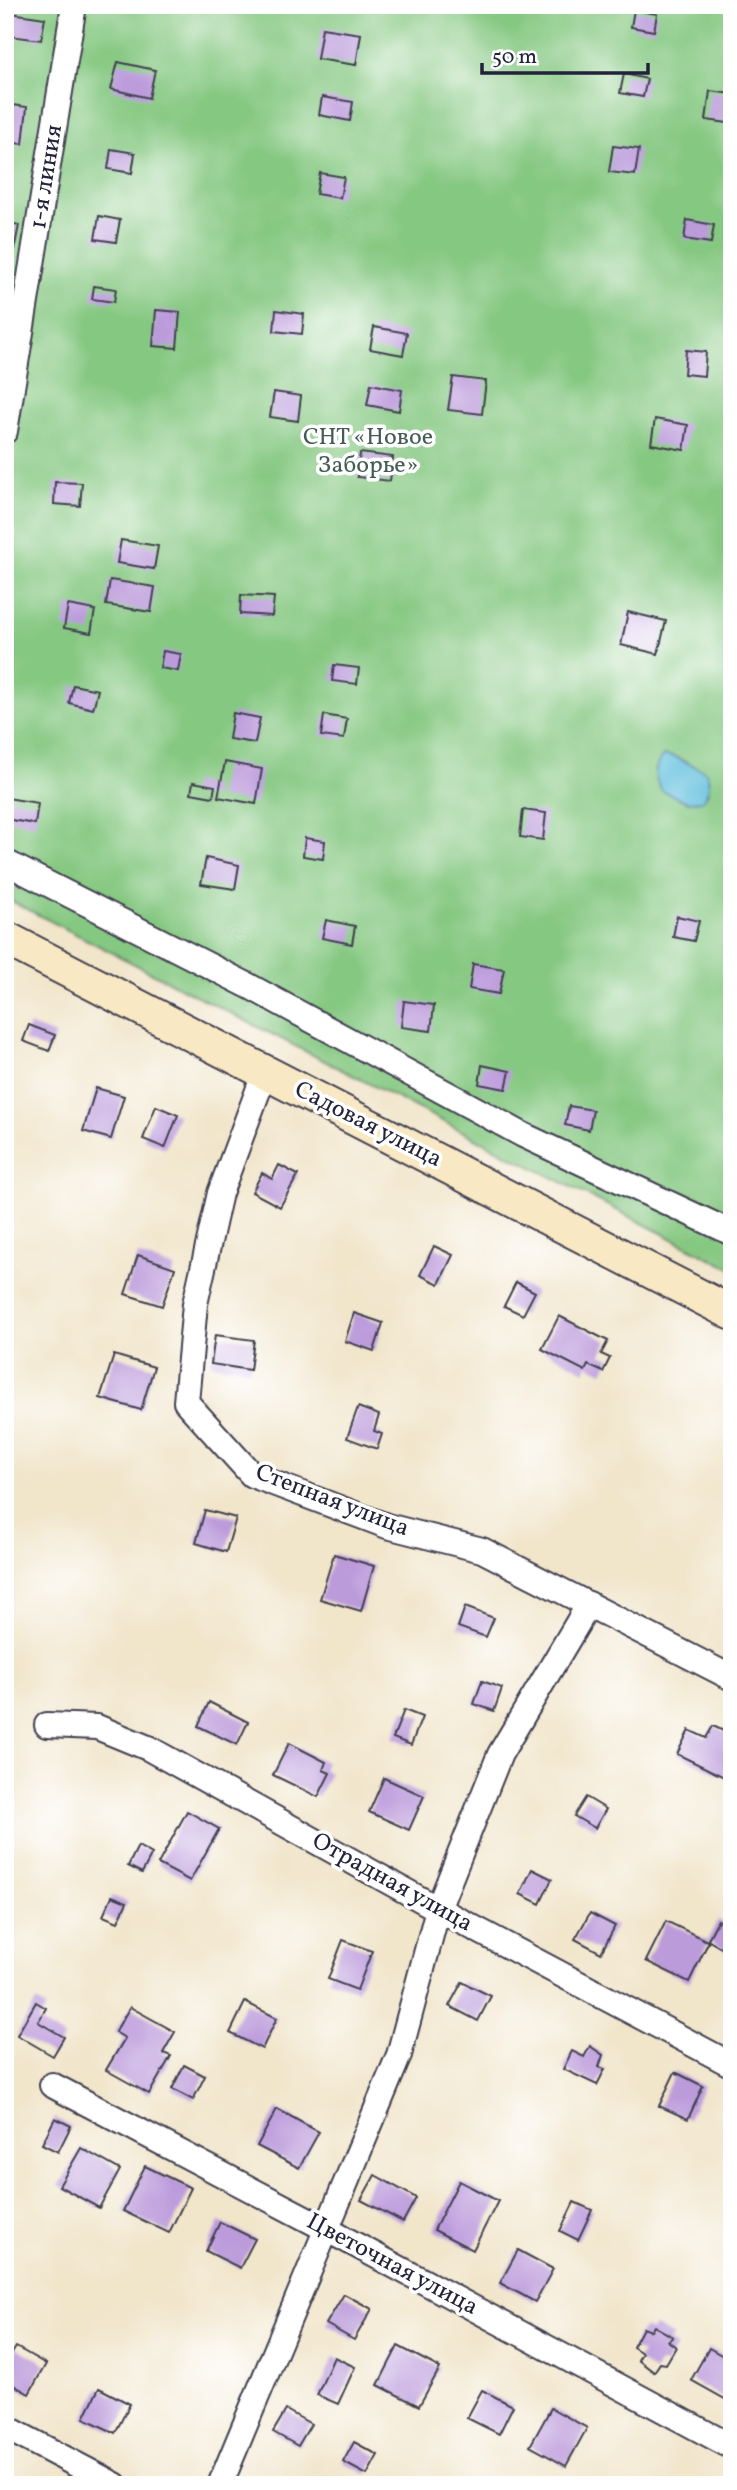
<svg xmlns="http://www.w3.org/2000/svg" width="737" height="2490" viewBox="0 0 737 2490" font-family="Vollkorn,serif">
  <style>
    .green { fill: #85c881; stroke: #54755e; stroke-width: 2 }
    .water { fill: #60bfde; stroke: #41708c; stroke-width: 2 }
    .building { fill: #bc9bdb }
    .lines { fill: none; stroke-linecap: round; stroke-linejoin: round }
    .minor-casing { stroke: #413f50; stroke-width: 28 }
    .secondary-casing { stroke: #413f50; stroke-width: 37 }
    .minor { stroke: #fff; stroke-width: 24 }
    .secondary { stroke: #f8e8c3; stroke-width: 33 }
    .labels { text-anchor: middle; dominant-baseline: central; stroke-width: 7; stroke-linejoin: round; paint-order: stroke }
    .street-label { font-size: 24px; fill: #22223b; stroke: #fff }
    .park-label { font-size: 24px; fill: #455c54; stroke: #fff }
  </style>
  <rect width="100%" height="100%" fill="#fff"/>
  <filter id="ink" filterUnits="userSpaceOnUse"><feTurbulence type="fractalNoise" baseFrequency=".0143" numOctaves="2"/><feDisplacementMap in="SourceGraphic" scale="14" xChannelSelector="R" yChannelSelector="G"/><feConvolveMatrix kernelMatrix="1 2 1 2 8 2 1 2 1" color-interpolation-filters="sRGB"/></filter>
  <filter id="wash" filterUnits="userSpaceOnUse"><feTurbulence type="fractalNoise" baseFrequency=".00686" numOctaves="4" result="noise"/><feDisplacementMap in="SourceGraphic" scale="28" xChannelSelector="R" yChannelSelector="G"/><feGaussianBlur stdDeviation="1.57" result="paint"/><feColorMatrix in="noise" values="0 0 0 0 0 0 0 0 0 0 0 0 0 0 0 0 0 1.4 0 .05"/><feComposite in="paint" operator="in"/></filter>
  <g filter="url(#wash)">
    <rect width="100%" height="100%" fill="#f1e5ca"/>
    <polygon class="green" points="5,5 732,5 732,1269 5,898"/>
    <path class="water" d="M664,755L675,757L705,771C711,780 710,793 702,801L688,802L662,791C653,777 653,767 664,755Z"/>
    <g id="blocks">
      <g class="building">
        <polygon points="634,10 657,14 654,31 631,27"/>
        <polygon points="11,13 45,18 41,40 9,36"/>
        <polygon points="322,28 361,34 356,65 317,59"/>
        <polygon points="118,62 155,70 149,98 111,89"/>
        <polygon points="624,74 647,79 643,97 620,93"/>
        <polygon points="710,91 732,94 728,123 706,120"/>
        <polygon points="322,97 353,102 350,121 319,115"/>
        <polygon points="5,104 27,107 23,144 5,142"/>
        <polygon points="613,146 639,149 635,175 609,172"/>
        <polygon points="111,149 135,153 132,173 108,169"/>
        <polygon points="320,173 344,177 340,198 316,194"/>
        <polygon points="99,216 120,220 116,242 95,239"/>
        <polygon points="687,220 714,225 711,243 684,239"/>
        <polygon points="5,222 19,225 12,261 5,260"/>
        <polygon points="94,286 116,289 114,302 92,299"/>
        <polygon points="156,310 180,312 177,348 153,346"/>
        <polygon points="276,310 304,314 302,334 274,331"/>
        <polygon points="374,327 407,333 403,355 370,349"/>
        <polygon points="686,350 706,352 704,376 684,374"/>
        <polygon points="453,377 486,381 482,414 448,410"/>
        <polygon points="371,384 402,390 399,411 367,405"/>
        <polygon points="274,392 301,396 298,421 270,417"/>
        <polygon points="655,419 688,425 684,450 651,444"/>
        <polygon points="360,453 393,457 390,481 357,477"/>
        <polygon points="55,482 82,483 80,506 54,504"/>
        <polygon points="121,540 158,546 154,569 117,563"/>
        <polygon points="110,580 155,587 151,612 106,605"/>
        <polygon points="241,595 274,597 272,616 240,614"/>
        <polygon points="68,605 95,610 91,633 64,628"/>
        <polygon points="628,612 666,621 658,654 621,645"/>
        <polygon points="163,651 181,654 178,671 160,668"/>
        <polygon points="334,665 359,668 357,684 332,681"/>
        <polygon points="73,685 98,690 93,709 69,703"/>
        <polygon points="233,713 260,718 255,743 229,739"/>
        <polygon points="324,715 347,719 344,739 321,736"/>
        <polygon points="225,762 262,769 256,804 218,797"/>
        <polygon points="193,782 215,786 213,797 191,793"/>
        <polygon points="7,798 38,803 35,824 5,819"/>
        <polygon points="523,810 546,813 543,840 520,837"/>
        <polygon points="305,838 325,841 323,859 303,856"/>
        <polygon points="206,858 239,865 235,889 201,884"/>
        <polygon points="677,916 699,921 694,941 673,937"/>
        <polygon points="326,920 355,926 352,944 322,938"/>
        <polygon points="473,964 504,969 499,994 469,989"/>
        <polygon points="404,1001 434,1005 431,1031 401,1027"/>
        <polygon points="29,1025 55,1035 49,1051 23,1041"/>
        <polygon points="482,1065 510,1071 506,1089 479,1084"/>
        <polygon points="96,1088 124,1096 111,1139 83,1131"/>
        <polygon points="156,1106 178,1115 165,1148 143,1139"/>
        <polygon points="569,1106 593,1110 589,1130 565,1125"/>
        <polygon points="279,1165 298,1175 280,1207 252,1192 262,1173 272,1179"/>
        <polygon points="434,1246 453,1255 439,1284 420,1275"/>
        <polygon points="138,1255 175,1268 162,1306 125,1294"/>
        <polygon points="516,1282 535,1292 523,1315 504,1306"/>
        <polygon points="354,1313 383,1323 374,1351 345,1341"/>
        <polygon points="559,1316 608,1341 601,1354 610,1358 603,1372 588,1365 585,1371 542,1349"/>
        <polygon points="215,1335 254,1340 250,1370 211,1364"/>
        <polygon points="114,1355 154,1367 141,1410 100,1398"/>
        <polygon points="358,1407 379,1415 374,1431 382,1434 377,1449 347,1438"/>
        <polygon points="205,1510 236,1518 226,1552 196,1543"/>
        <polygon points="334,1554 374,1566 361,1611 320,1599"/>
        <polygon points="465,1607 494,1618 486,1637 458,1627"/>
        <polygon points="482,1681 502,1688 494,1711 474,1704"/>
        <polygon points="209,1702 248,1722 237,1745 198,1726"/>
        <polygon points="404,1710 422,1717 411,1745 393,1738"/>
        <polygon points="713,1726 732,1735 732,1763 724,1777 677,1754 689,1730 706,1738"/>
        <polygon points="289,1743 326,1762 323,1770 330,1773 318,1797 273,1775"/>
        <polygon points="384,1778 424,1796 409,1830 369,1812"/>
        <polygon points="586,1797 606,1809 595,1828 574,1816"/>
        <polygon points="187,1811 219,1829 190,1881 158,1864"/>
        <polygon points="138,1846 152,1854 142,1873 128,1866"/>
        <polygon points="532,1869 552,1879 540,1904 520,1894"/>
        <polygon points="112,1896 127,1902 118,1922 103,1916"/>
        <polygon points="590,1913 615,1926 601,1953 575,1939"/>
        <polygon points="718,1920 732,1928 732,1950 730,1953 709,1941 689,1982 646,1961 666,1921 707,1941"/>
        <polygon points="343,1940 372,1951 357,1990 328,1979"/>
        <polygon points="462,1982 491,1996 478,2021 449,2006"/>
        <polygon points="36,2002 46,2008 38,2022 64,2037 53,2056 17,2035"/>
        <polygon points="245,2002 277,2018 262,2049 230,2033"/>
        <polygon points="130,2007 175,2032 163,2053 171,2056 149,2094 106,2070 125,2038 115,2032"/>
        <polygon points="590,2046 603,2055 599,2067 605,2069 597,2085 563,2069 572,2051 584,2057"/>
        <polygon points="184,2065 205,2076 193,2100 172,2089"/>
        <polygon points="675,2072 703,2086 688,2119 659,2106"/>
        <polygon points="277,2109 319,2132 299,2168 257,2146"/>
        <polygon points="55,2118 71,2126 58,2152 42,2144"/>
        <polygon points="81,2148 120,2170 99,2208 59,2186"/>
        <polygon points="145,2166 191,2188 169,2233 123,2211"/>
        <polygon points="375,2175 416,2198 403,2222 361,2200"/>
        <polygon points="459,2181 498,2201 473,2250 434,2230"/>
        <polygon points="574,2202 592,2210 578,2240 560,2231"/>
        <polygon points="220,2222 255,2239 240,2268 206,2251"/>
        <polygon points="518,2250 553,2269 535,2302 500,2283"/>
        <polygon points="344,2294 372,2309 354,2340 326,2324"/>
        <polygon points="654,2326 673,2337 668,2341 676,2347 666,2364 660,2363 654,2372 638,2360 642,2353 633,2347 643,2328 651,2331"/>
        <polygon points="398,2346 440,2368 419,2406 378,2385"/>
        <polygon points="16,2347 46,2364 29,2394 5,2380 5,2365"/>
        <polygon points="709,2348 732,2361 732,2403 691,2380"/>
        <polygon points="334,2357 355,2367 338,2404 317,2395"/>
        <polygon points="99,2388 130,2404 115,2433 84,2418"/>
        <polygon points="482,2390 513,2406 499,2434 467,2418"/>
        <polygon points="551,2408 587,2428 566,2466 530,2446"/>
        <polygon points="286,2410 311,2424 298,2446 273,2432"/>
        <polygon points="354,2442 378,2455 367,2475 343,2462"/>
      </g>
    </g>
  </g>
  <g filter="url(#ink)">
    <use href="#blocks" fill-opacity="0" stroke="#413f50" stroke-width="2"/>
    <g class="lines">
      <defs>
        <g id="minor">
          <polyline points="5,431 74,5"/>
          <polyline points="5,862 249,986 523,1135 732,1233"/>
          <polyline points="265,1072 220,1193 195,1304 186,1402 252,1475 387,1526 482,1550 732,1678"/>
          <polyline points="47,1725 97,1727 148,1748 438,1909 732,2065"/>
          <polyline points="52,2085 326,2229 732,2447"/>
          <polyline points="5,2427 115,2485"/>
          <polyline points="220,2485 399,2055 438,1909 500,1754 589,1604"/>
        </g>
        <polyline id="secondary" points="5,938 732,1313"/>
      </defs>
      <use href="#minor" class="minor-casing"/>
      <use href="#secondary" class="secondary-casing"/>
      <use href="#minor" class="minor"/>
      <use href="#secondary" class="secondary"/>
    </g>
  </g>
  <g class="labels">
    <g class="street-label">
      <text transform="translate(47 177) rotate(-81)">1-я линия</text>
      <text transform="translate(368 1125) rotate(27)">Садовая улица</text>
      <text transform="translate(332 1501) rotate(21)">Степная улица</text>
      <text transform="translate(392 1883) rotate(29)">Отрадная улица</text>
      <text transform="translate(392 2265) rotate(28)">Цветочная улица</text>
    </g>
    <g class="park-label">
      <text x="368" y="438">СНТ «Новое<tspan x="368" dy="28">Заборье»</tspan></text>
    </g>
  </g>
  <rect width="737" height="2490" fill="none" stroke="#fff" stroke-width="28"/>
  <path d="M482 63v10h166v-10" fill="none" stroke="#22223b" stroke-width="3.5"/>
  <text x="492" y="63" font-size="21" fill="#22223b" stroke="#ffffff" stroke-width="5" paint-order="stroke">50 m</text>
</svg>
